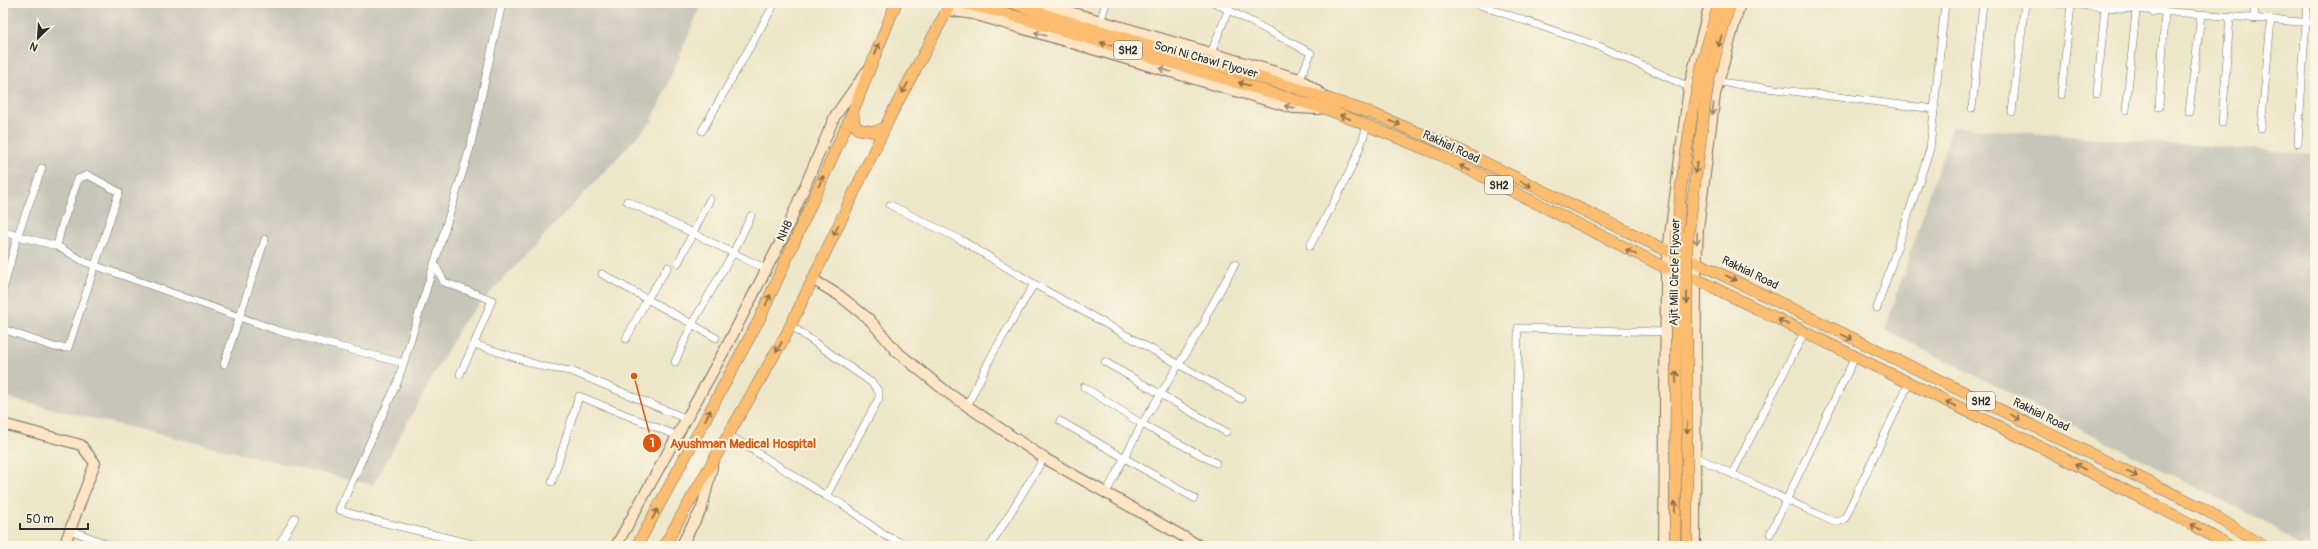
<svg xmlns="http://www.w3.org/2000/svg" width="2318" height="549" viewBox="0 0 2318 549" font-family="Pangolin,sans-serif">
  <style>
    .industrial { fill: #c6c5b8 }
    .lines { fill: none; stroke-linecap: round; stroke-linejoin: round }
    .street-casing { stroke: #6f6c62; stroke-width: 8 }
    .secondary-casing { stroke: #6f6c62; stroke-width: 12 }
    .primary-casing { stroke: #6f6c62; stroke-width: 12 }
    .street { stroke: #fff; stroke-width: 7 }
    .secondary { stroke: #fee5c5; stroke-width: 10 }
    .primary { stroke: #fcbd6f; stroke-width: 11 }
    .primary-bridge-casing { stroke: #6f6c62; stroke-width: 12; stroke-linecap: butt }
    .primary-bridge { stroke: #fcbd6f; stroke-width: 11 }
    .oneway { stroke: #948878 }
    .oneway2 { stroke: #896d4a }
    .labels { text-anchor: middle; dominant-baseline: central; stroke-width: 4; stroke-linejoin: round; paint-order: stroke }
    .shield { fill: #fcf5e5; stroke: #6a6863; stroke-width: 1 }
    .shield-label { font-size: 11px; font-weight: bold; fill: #2b2b2b }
    .street-label { font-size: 12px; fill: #2b2b2b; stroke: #fcf5e5 }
    .leader { fill: none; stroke: #df570e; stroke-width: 1.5 }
    .callout-dot { fill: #df570e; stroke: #fcf5e5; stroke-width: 1.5 }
    .mark-label { font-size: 12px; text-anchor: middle; font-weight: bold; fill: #fff }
    .callout-label { font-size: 13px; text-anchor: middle; font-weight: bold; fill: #df570e; stroke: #fcf5e5; stroke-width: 4; stroke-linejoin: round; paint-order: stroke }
  </style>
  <rect width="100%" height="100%" fill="#fcf5e5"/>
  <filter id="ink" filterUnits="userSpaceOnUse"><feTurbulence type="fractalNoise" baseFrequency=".025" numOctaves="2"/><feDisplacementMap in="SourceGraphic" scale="8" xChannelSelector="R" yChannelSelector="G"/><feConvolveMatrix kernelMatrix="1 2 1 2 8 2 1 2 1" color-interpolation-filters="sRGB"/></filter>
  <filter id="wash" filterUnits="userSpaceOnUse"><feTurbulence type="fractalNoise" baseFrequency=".012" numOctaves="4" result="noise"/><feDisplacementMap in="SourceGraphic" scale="16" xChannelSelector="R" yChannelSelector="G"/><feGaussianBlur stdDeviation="0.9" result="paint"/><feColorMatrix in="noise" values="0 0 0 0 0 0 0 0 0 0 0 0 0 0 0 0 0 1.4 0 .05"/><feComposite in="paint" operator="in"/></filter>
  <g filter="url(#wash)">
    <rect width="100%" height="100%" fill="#ede6c8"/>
    <g class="industrial">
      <polygon points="3,3 702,3 652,121 463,322 373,485 3,397"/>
      <polygon points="1952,127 2315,154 2315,546 2297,546 2269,524 1885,330"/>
    </g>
  </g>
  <g filter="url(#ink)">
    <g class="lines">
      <defs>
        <g id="street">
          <polyline points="1215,3 1311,53 1300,79"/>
          <polyline points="1474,3 1601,47 1689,87"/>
          <polyline points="2053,3 2315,23"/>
          <polyline points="2153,12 2154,3"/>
          <polyline points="2254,19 2255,3"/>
          <polyline points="1100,22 1106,3"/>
          <polyline points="1211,53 1231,3"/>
          <polyline points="1719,82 1934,109"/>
          <polyline points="2097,93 2105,8"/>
          <polyline points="2061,95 2071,5"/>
          <polyline points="2159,107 2165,13"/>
          <polyline points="1972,108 1983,3"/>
          <polyline points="2126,110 2136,11"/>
          <polyline points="2012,112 2025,3"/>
          <polyline points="2189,112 2201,15"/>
          <polyline points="2222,123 2230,17"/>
          <polyline points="2261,128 2271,20"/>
          <polyline points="702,131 775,3"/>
          <polyline points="2298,143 2307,3"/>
          <polyline points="627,201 766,269"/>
          <polyline points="890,205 961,240 1034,284 1241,399"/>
          <polyline points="3,232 57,246 85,262 279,331 403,363"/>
          <path d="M1310,246C1330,208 1356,168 1367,125"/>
          <polyline points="678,263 710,199"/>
          <polyline points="435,265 444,282 492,300 474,344 544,367 571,371 687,419"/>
          <polyline points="602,274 692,324 675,362"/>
          <polyline points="3,290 17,237 42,168"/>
          <polyline points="1877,308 1930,149 1945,3"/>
          <polyline points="790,325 872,383 879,392 879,398 826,496"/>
          <polyline points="3,329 54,347 68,348 119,192 88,175 78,179 62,225 57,246"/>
          <polyline points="716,338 692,324 733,253 751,216"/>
          <polyline points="626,339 647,299 668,267"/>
          <polyline points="1105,362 1226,432"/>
          <polyline points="224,364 265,239"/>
          <polyline points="460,374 474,344"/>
          <polyline points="1084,387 1142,424 1216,463"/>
          <polyline points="967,406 992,355 1034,284"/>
          <polyline points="1060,421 1194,498"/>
          <polyline points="729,435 826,496 842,504 884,535 908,546"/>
          <polyline points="1696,457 1834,522 1844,520 1909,383"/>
          <polyline points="1732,474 1804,333"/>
          <polyline points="552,482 579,396 678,436"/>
          <polyline points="1106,493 1142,424 1205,322 1206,316 1235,264"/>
          <polyline points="70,530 112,546"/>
          <polyline points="1770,534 1855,357"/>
          <polyline points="278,546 295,518"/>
          <polyline points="481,546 373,520 339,510 398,381 470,148 502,3"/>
          <polyline points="990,546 1044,458"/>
          <polyline points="1516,546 1518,328 1664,332"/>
        </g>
        <g id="secondary">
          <polyline points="1039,3 1300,79 1323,95"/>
          <polyline points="948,10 973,14 1293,108 1319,109"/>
          <polyline points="1668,251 1689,87 1710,3"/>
          <polyline points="1672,270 1666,268 1668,251 1675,254"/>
          <polyline points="1688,276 1696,279 1698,229 1715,95 1740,3"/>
          <polyline points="812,279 840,296 870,320 896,351 948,393 1044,458 1200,546"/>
          <polyline points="3,424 81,445 95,463 64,546"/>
          <polyline points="616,546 729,342 784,235 835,116 867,71"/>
          <polyline points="681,546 702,508 712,467"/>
          <polyline points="1664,546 1666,268"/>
          <polyline points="1695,546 1696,279"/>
        </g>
        <g id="primary">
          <polyline points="960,3 1001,12 1329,110 1440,155 1666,268"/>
          <polyline points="1013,3 1049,16 1299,89 1371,113 1446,144 1668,251"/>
          <polyline points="853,112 854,123 858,129 875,132 885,127"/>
          <polyline points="1696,262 2204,509 2262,546"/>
          <polyline points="1696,279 2055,454 2195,526 2229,546"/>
          <polyline points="637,546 760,318 853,111 896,3"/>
          <polyline points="664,546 787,333 892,113 951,3"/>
        </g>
      </defs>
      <use href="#street" class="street-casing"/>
      <use href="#secondary" class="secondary-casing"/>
      <use href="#primary" class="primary-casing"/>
      <use href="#street" class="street"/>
      <use href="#secondary" class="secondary"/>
      <use href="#primary" class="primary"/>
      <defs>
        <g id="primary-bridge">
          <polyline points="1675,546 1677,241 1681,187 1692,115 1703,60 1719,3"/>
          <polyline points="1687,546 1687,246 1705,105 1709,79 1730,3"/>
        </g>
      </defs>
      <use href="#primary-bridge" class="primary-bridge-casing"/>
      <use href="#primary-bridge" class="primary-bridge"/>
    </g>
    <defs><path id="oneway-shaft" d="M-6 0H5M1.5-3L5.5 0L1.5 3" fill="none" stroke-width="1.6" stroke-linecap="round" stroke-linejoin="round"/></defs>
    <g class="oneway">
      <use href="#oneway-shaft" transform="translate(1040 34) rotate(-164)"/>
      <use href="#oneway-shaft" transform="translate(1165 70) rotate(-163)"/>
      <use href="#oneway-shaft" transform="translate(1290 107) rotate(-167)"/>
      <use href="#oneway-shaft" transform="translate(1713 109) rotate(97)"/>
      <use href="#oneway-shaft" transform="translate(1697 238) rotate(93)"/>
    </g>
    <g class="oneway2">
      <use href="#oneway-shaft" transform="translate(1720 41) rotate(106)"/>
      <use href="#oneway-shaft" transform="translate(1106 44) rotate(-164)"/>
      <use href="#oneway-shaft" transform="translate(877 49) rotate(-68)"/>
      <use href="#oneway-shaft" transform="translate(1244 84) rotate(-164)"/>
      <use href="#oneway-shaft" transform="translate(905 88) rotate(119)"/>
      <use href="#oneway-shaft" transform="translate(1345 117) rotate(-158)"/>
      <use href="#oneway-shaft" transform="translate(1395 123) rotate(22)"/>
      <use href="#oneway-shaft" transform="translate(1465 168) rotate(-153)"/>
      <use href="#oneway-shaft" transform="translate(1696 168) rotate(98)"/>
      <use href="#oneway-shaft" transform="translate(821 181) rotate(-66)"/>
      <use href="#oneway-shaft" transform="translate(1526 184) rotate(26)"/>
      <use href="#oneway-shaft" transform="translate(836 230) rotate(116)"/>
      <use href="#oneway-shaft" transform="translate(1631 252) rotate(-153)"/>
      <use href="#oneway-shaft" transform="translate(1731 278) rotate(27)"/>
      <use href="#oneway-shaft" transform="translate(1687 298) rotate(90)"/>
      <use href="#oneway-shaft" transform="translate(768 300) rotate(-66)"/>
      <use href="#oneway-shaft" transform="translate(1783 322) rotate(-153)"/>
      <use href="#oneway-shaft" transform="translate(1847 337) rotate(26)"/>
      <use href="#oneway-shaft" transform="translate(779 347) rotate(119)"/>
      <use href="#oneway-shaft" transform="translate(1676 377) rotate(-91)"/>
      <use href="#oneway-shaft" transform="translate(1951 404) rotate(-154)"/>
      <use href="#oneway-shaft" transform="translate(708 415) rotate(-62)"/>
      <use href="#oneway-shaft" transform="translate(2015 417) rotate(26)"/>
      <use href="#oneway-shaft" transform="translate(1687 428) rotate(90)"/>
      <use href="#oneway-shaft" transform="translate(2080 467) rotate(-153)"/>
      <use href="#oneway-shaft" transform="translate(2132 474) rotate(26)"/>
      <use href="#oneway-shaft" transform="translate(1675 507) rotate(-89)"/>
      <use href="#oneway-shaft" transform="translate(655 514) rotate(-61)"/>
      <use href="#oneway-shaft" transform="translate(2196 527) rotate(-151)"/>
    </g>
  </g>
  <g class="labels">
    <g class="shield">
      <rect x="1114" y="41" width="28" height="18" rx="3"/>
      <rect x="1485" y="176" width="28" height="18" rx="3"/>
      <rect x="1967" y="392" width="28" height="18" rx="3"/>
    </g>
    <g class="shield-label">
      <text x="1128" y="50">SH2</text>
      <text x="1499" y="185">SH2</text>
      <text x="1981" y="401">SH2</text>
    </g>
    <g class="street-label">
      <text transform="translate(1206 60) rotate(16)">Soni Ni Chawl Flyover</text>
      <text transform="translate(1451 147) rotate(25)">Rakhial Road</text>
      <text transform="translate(785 231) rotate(-66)">NH8</text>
      <text transform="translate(1675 272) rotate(-89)">Ajit Mill Circle Flyover</text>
      <text transform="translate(1750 273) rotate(26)">Rakhial Road</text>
      <text transform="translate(2041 415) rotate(26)">Rakhial Road</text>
    </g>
  </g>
  <path class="leader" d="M634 376L652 443"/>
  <g class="callout-dot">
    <circle cx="634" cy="376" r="4"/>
    <circle cx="652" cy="443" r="10"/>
  </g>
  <g class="mark-label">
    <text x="652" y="447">1</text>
  </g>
  <g class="callout-label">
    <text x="743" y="448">Ayushman Medical Hospital</text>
  </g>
  <rect width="2318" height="549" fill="none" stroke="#fcf5e5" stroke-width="16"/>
  <g transform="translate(38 38) rotate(205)" stroke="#fcf5e5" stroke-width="3" paint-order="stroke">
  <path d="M0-3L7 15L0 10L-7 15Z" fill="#2b2b2b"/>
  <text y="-6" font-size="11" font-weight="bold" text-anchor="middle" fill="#2b2b2b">N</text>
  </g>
  <path d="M20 523v6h68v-6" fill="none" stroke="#2b2b2b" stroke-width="2"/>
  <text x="26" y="523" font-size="12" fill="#2b2b2b" stroke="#fcf5e5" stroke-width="3" paint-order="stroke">50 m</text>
</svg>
